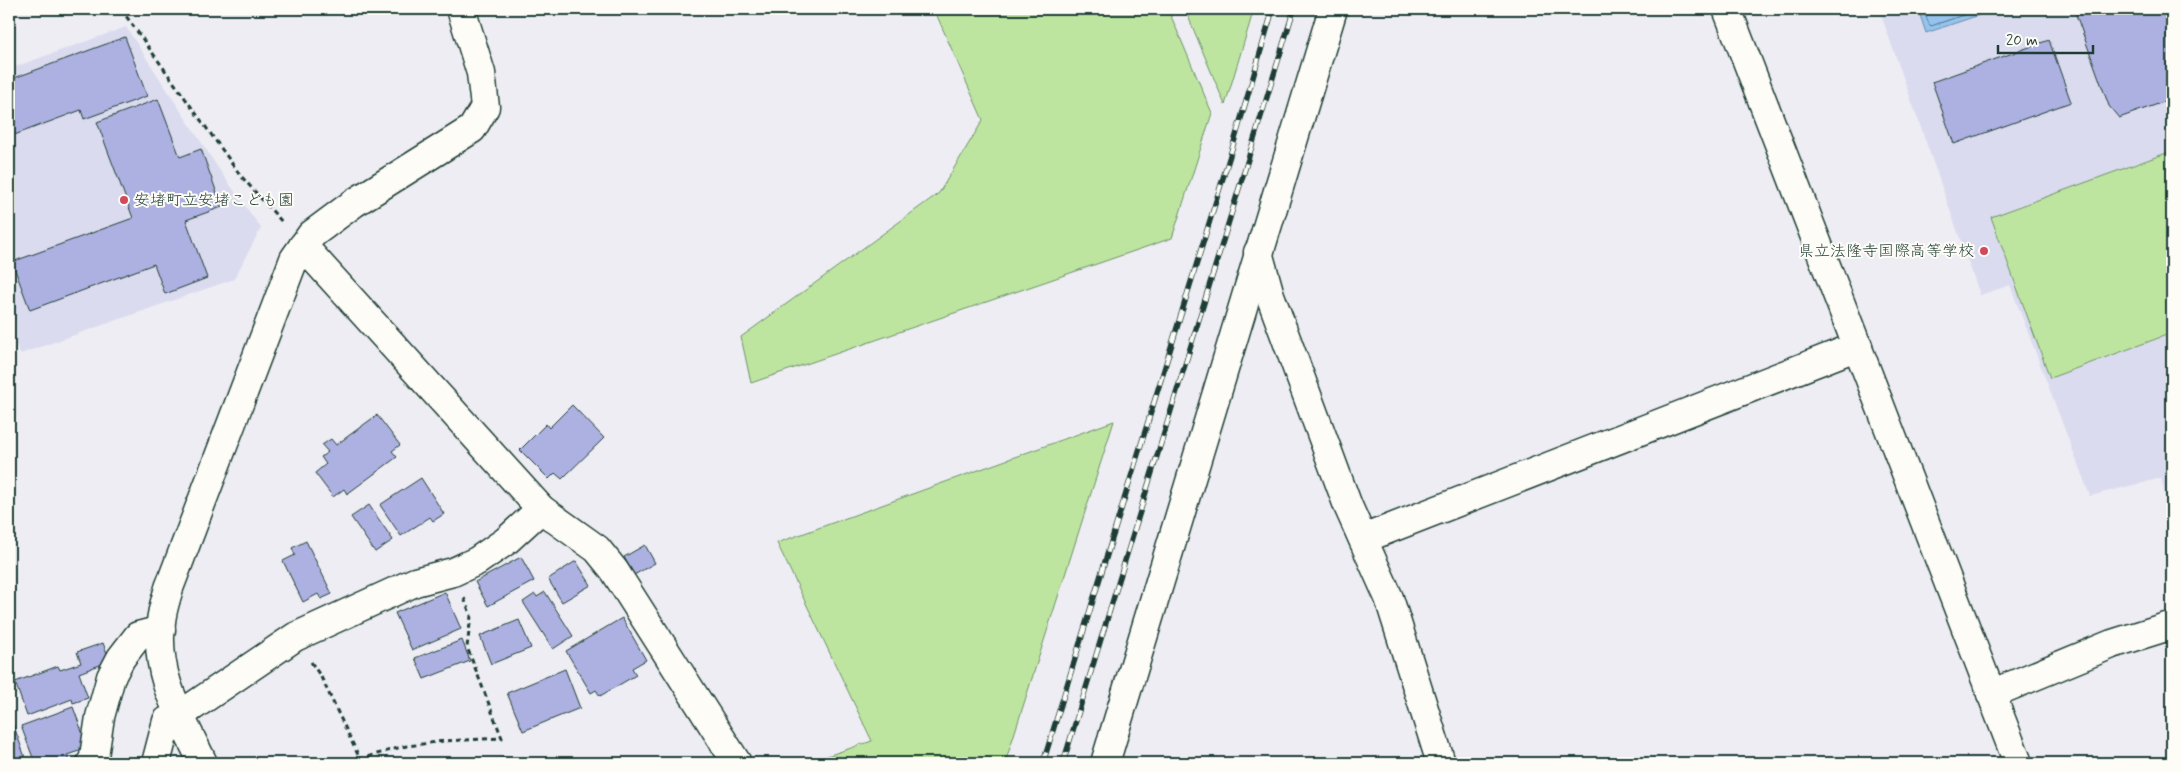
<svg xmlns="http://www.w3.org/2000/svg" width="2181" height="772" viewBox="0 0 2181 772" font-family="Mynerve,'Klee One',sans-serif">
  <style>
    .built { fill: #dadbee; fill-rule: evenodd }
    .green { fill: #bee5a0; stroke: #6e916a }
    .water { fill: #95c3ef; stroke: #668da4 }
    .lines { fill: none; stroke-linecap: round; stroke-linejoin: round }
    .shore { stroke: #4e737f; stroke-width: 1 }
    .building { fill: #adb1e2; stroke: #1f3d34 }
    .street-casing { stroke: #1f3d34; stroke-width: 31 }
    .path { stroke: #1f3d34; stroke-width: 3; stroke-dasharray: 5 4; stroke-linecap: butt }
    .street { stroke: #fdfcf7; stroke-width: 28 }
    .rail-casing { stroke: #1f3d34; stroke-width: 5.5 }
    .rail { stroke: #fdfcf7; stroke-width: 4; stroke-dasharray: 11; stroke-linecap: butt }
    .poi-dot { fill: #d1495b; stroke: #fdfcf7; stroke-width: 2 }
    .labels { text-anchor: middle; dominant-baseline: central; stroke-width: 4; stroke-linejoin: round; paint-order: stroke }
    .poi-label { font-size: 16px; fill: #1f3d34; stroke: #fdfcf7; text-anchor: start }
  </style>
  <rect width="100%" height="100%" fill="#ededf3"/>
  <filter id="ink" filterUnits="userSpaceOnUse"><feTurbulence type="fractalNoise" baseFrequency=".02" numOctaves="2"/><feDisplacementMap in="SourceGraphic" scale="10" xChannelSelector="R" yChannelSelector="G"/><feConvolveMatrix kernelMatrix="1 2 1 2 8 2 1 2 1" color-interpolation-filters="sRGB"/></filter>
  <g filter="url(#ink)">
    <g class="built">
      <path d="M1879,9H1918L1926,33L1997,9H2074L2109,106L2119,117L2172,99V151L1992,217L2050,378L2172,333V522L2161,478L2090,496L2010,285L1980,295ZM2049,41L2071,102L1954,144L1932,82Z"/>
      <polygon points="126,27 220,171 261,228 234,279 20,354 9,326 9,69"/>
    </g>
    <g class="green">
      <polygon points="934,9 1168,9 1212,113 1172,238 751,383 741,337 939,193 983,120"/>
      <polygon points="1185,9 1254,9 1225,105"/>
      <polygon points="2172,151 2172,333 2050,378 1991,217"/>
      <polygon points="1114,421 1005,763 806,763 872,741 777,543"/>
    </g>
    <polygon class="water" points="1918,9 1997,9 1926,33"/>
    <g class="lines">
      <polyline class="shore" points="1923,9 1929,24 1931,26 1981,9"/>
    </g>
    <g class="building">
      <polygon points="2074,9 2172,9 2172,99 2119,118 2109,106"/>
      <polygon points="125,37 147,96 84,119 81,110 9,137 9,80"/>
      <polygon points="2049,40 2071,102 1954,144 1932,82"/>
      <polygon points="158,99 180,157 201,149 222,207 186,220 207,278 165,294 154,264 30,310 12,262 133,218 97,122"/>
      <polygon points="572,405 604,438 562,479 555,473 549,479 520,450 546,424 549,428"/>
      <polygon points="377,415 400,445 392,451 397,457 347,494 344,489 333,497 315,473 326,464 321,457 328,452 322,445 331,439 336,445"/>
      <polygon points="421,478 444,514 433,521 430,517 401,536 380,505"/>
      <polygon points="369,505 393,540 375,552 351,517"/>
      <polygon points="306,541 332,594 321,599 318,594 303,602 283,561 295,555 292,548"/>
      <polygon points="645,545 655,563 634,575 624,557"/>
      <polygon points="521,557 534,581 488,606 475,582"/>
      <polygon points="576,561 591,585 562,602 548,579"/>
      <polygon points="445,592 461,629 412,650 395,613"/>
      <polygon points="545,592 573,636 553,649 523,602 535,594 537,597"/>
      <polygon points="622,618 646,660 632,668 636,675 600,696 596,690 591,693 566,651"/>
      <polygon points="519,620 531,648 491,664 480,636"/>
      <polygon points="462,640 470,661 424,679 415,658"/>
      <polygon points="103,643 110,661 79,673 88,698 73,703 72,699 27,716 15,682 58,666 60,670 81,663 77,652"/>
      <polygon points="565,669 580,708 523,731 507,693"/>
      <polygon points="73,707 88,748 67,755 69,761 64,763 49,763 47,759 35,763 21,726"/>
      <polygon points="11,718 27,763 9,763 9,719"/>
      <polygon points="505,757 507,763 489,763"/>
    </g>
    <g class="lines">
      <defs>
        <g id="street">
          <polyline points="1727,9 2018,763"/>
          <polyline points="303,246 541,509 597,549 614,570 737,763"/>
          <polyline points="1258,252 1270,295 1348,506 1389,598 1441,763"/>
          <polyline points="1363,539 1858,346"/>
          <polyline points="1991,694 2112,644 2166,627 2172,628"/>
          <polyline points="91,763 93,763 100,717 111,677 121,658 138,636 161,630"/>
          <polyline points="156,763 167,721 180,715 295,637 415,582 453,572 477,561 506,541 541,509"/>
          <path d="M203,763C181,716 154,677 161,622C162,610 166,599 169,588L294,259L311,235L354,203L472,129L485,107L481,73L461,9"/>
          <polyline points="1105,763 1333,9"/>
        </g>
      </defs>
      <use href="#street" class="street-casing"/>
      <g class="path">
        <polyline points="121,9 241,176 283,223"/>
        <polyline points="311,662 321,677 360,759 401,747 444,741 502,738 467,647 471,616 464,598"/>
      </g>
      <use href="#street" class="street"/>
      <defs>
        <g id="rail">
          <polyline points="1043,763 1235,139 1273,9"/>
          <polyline points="1063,763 1294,9"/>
        </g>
      </defs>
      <use href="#rail" class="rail-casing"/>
      <use href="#rail" class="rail"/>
    </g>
  </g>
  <g class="poi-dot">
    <circle cx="124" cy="200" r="5"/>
    <circle cx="1984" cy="251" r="5"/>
  </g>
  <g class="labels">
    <g class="poi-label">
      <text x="134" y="200">安堵町立安堵こども園</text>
      <text x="1974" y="251" text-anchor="end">県立法隆寺国際高等学校</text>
    </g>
  </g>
  <rect width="2181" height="772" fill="none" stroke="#fdfcf7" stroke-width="30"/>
  <rect x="15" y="15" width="2151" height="742" fill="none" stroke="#1f3d34" stroke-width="2" filter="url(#ink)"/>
  <path d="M1998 45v8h95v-8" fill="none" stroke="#1f3d34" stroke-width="2.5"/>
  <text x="2006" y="45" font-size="15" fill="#1f3d34" stroke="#fdfcf7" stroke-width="4" paint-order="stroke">20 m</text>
</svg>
